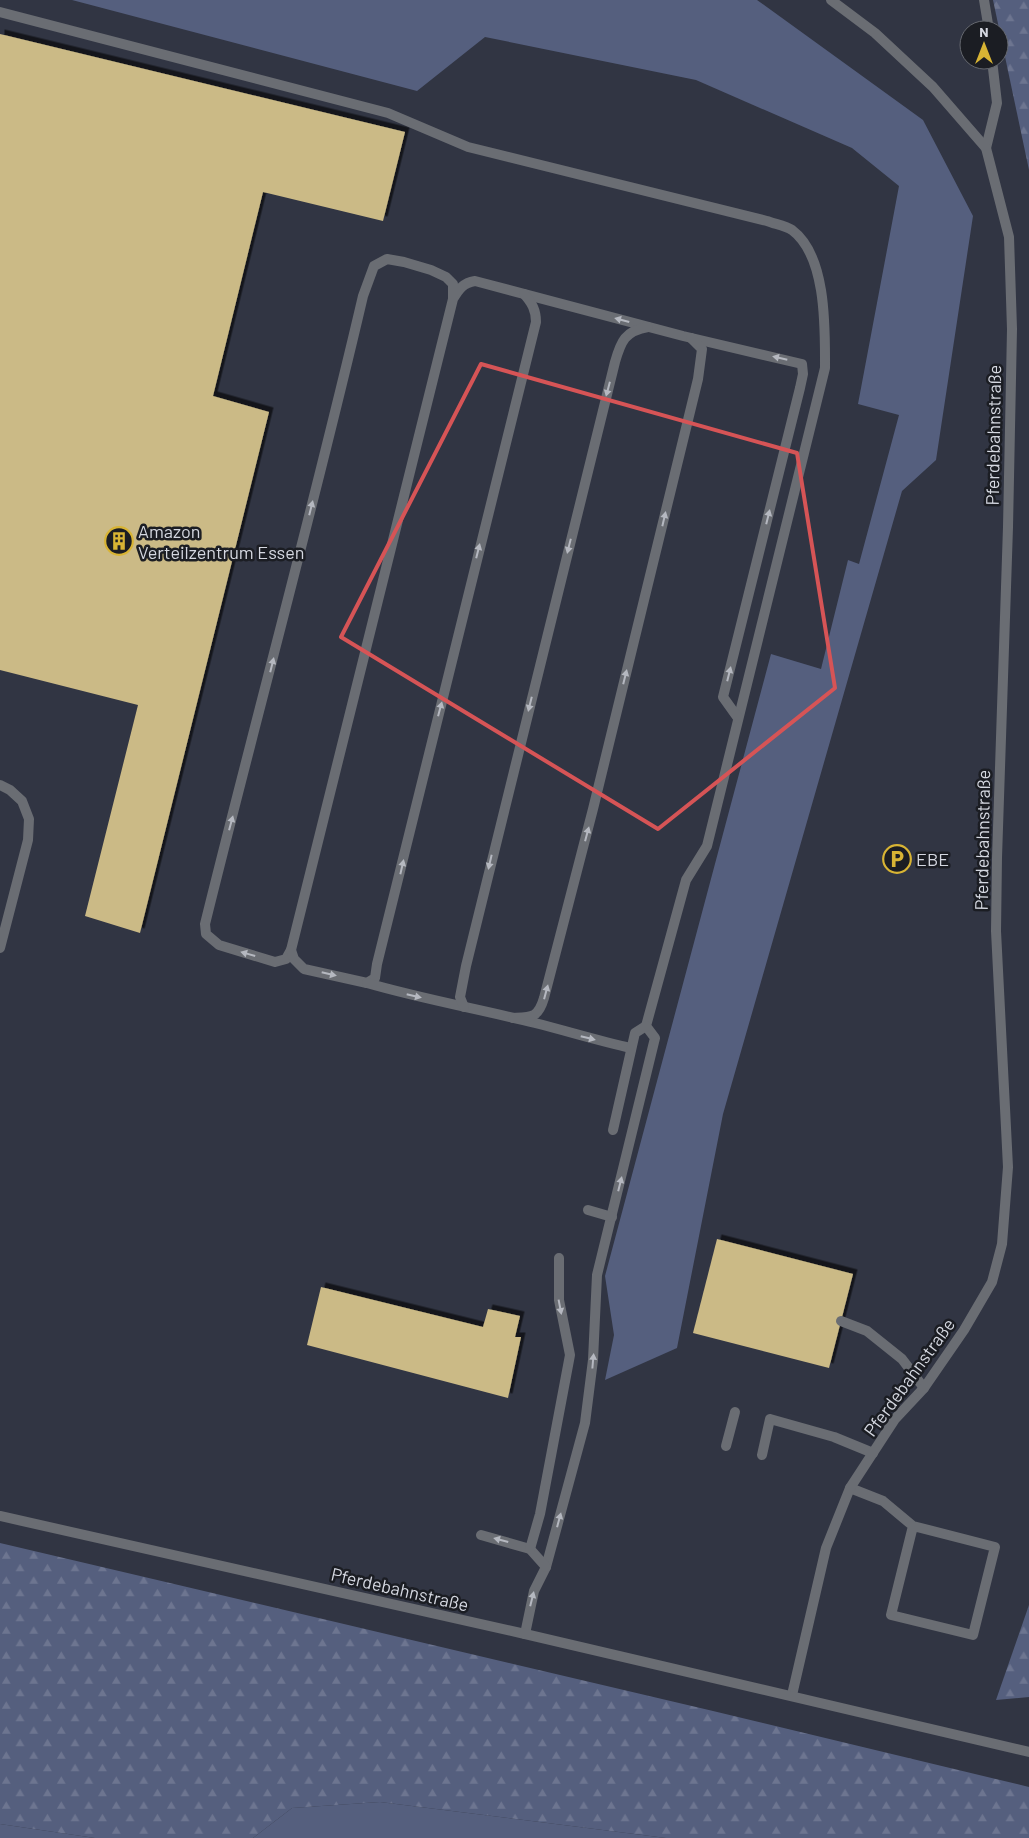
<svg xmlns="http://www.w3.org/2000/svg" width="1029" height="1838" viewBox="0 0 1029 1838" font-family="Barlow,sans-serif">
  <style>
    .grass { fill: #555f7e }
    .forest { fill: url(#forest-firs) }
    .building { fill: #cbba86; filter: url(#shadow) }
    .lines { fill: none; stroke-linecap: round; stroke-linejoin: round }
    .service { stroke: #6a6d73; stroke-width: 10 }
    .tertiary { stroke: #6a6d73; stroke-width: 10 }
    .oneway { fill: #b5b8c0 }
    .marked { fill: none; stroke: #d65456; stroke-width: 4; stroke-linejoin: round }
    .labels { text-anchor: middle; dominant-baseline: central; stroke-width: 5; stroke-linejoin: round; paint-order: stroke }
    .street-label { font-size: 18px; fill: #d5d8e1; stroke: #1b1d23 }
    .poi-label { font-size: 18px; fill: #d5d8e1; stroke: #1b1d23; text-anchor: start }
  </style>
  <defs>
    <pattern id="forest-firs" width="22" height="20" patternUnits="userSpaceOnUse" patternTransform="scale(1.25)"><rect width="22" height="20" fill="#555f7e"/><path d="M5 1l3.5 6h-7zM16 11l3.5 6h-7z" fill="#6d7590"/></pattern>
    <filter id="shadow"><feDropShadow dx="4.5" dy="-4.5" stdDeviation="0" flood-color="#0009"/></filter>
  </defs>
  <rect width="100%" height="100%" fill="#313543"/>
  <g class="grass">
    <polygon points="72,0 757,0 923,120 973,216 936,460 902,491 723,1114 677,1348 605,1380 614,1335 605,1276 771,654 821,669 848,560 859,564 899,415 858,404 899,186 852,148 696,80 485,37 417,91"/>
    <polygon points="380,1802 666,1838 253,1838 292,1808"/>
    <polygon points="0,1824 95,1838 0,1838"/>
  </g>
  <g class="forest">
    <polygon points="993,0 1029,0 1029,170"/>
    <polygon points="0,1543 713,1711 1029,1787 1029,1838 666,1838 380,1802 292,1808 253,1838 95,1838 0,1824"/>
    <polygon points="1029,1605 1029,1697 996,1700"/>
  </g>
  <g class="building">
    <polygon points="0,34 405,132 383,221 263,192 213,396 269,412 140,933 85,916 138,705 0,670"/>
    <polygon points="717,1239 853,1274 829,1368 693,1333"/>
    <polygon points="321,1287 483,1327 488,1309 520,1316 515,1337 521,1337 508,1398 307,1345"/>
  </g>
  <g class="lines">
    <g class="service">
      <polyline points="984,0 989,30"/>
      <path d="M0,12L388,113L468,147L767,221C775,224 786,226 792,230C827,256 825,329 825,368L707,846L686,880L646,1026L655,1038L597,1275L593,1360L585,1423L546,1567L534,1591L525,1634"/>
      <polyline points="986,148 997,103 992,60"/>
      <path d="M453,299V284L446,277L431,270L404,262L387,259L374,266L363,296C314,506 257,714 205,924L206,934L219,945L275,962L286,959L291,950L453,299C459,289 463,283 475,281L683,336L802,364L803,374L800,388L723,697L738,718"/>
      <polyline points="0,785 10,790 22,801 29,819 28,840 0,948"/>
      <path d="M291,950L294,959L304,969L367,983L375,978L377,964L536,322C536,310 532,303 524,294"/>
      <path d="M367,983C422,999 479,1009 535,1023C567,1031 599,1041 631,1048"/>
      <path d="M464,1007L460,997L466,966L615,362C621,341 625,331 648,327"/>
      <path d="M513,1018C532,1017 538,1018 544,998L593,809L698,379L702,349L691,338"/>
      <polyline points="613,1130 635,1033 646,1026"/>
      <polyline points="588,1210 612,1217"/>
      <polyline points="841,1321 867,1331 902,1359 924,1388"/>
      <polyline points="726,1446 735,1412"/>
      <polyline points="762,1455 770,1419 834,1437 873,1453"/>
      <polyline points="850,1488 883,1501 913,1526 995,1547 973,1635 891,1615 913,1526"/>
      <polyline points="481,1535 530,1549 546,1567"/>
      <polyline points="530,1549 540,1514 570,1355 559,1300 559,1258"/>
      <polyline points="792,1695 826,1548 850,1488 895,1419 924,1388 964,1330 992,1282 1002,1244 1008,1167 996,931 997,858 1008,527 1012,329 1009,237 986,148 933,87 875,33 831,0"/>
    </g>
    <polyline class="tertiary" points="0,1516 525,1634 1029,1752"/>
  </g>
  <defs><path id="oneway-solid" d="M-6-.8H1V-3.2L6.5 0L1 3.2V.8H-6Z" transform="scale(1.25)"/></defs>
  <g class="oneway">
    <use href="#oneway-solid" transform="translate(622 320) rotate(-165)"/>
    <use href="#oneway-solid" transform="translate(780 358) rotate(-167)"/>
    <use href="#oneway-solid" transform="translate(608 389) rotate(105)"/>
    <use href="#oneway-solid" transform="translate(311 508) rotate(-76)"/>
    <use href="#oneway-solid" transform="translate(768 517) rotate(-76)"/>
    <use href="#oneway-solid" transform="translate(664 519) rotate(-77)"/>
    <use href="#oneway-solid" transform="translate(569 546) rotate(104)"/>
    <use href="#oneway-solid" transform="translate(478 551) rotate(-76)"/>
    <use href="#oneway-solid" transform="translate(272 665) rotate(-76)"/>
    <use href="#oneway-solid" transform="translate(729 674) rotate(-76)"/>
    <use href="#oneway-solid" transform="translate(625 677) rotate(-76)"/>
    <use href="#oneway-solid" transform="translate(530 704) rotate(104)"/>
    <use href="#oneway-solid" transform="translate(440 709) rotate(-75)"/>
    <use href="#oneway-solid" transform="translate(231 823) rotate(-75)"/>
    <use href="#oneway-solid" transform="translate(587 834) rotate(-75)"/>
    <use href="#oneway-solid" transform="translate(490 862) rotate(103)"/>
    <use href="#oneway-solid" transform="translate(402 867) rotate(-77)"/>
    <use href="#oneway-solid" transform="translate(248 954) rotate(-164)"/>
    <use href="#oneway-solid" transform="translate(329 974) rotate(13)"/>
    <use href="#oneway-solid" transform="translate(546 992) rotate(-75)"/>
    <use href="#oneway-solid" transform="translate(414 996) rotate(13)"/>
    <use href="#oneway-solid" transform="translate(588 1038) rotate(14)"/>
    <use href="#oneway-solid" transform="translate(620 1184) rotate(-76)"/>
    <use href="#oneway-solid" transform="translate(560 1307) rotate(79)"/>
    <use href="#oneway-solid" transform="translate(593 1361) rotate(-85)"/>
    <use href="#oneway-solid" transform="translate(559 1520) rotate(-75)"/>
    <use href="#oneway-solid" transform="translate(501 1540) rotate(-165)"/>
    <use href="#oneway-solid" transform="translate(532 1599) rotate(-76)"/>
  </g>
  <path class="marked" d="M481,364L797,453L835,688L658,829L341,637Z"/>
  <defs>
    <symbol id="building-ring" viewBox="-11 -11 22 22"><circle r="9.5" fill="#1b1d23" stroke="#d8b434" stroke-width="1.5"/><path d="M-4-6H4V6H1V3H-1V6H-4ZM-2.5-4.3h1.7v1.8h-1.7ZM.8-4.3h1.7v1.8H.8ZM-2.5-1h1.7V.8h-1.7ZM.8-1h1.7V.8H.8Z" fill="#d8b434"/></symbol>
    <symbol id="parking-ring" viewBox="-11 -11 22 22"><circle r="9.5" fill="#1b1d23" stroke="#d8b434" stroke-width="1.5"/><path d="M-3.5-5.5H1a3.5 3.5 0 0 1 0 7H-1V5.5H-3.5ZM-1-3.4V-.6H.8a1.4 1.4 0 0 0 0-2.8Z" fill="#d8b434"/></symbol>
  </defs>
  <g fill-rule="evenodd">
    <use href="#building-ring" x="103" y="525" width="32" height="32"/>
    <use href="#parking-ring" x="881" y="843" width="32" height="32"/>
  </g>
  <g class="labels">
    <g class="street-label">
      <text transform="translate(993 435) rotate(-89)">Pferdebahnstraße</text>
      <text transform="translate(982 840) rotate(-89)">Pferdebahnstraße</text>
      <text transform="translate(909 1377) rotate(-54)">Pferdebahnstraße</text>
      <text transform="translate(400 1589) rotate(13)">Pferdebahnstraße</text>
    </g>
    <g class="poi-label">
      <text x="138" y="531">Amazon<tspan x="138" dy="21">Verteilzentrum Essen</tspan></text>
      <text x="916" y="859">EBE</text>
    </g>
  </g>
  <g transform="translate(984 45)"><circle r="24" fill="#1b1d23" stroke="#65686f"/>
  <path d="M0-4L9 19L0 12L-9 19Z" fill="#d8b434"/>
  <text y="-8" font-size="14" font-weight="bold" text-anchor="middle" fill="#d5d8e1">N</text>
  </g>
</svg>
